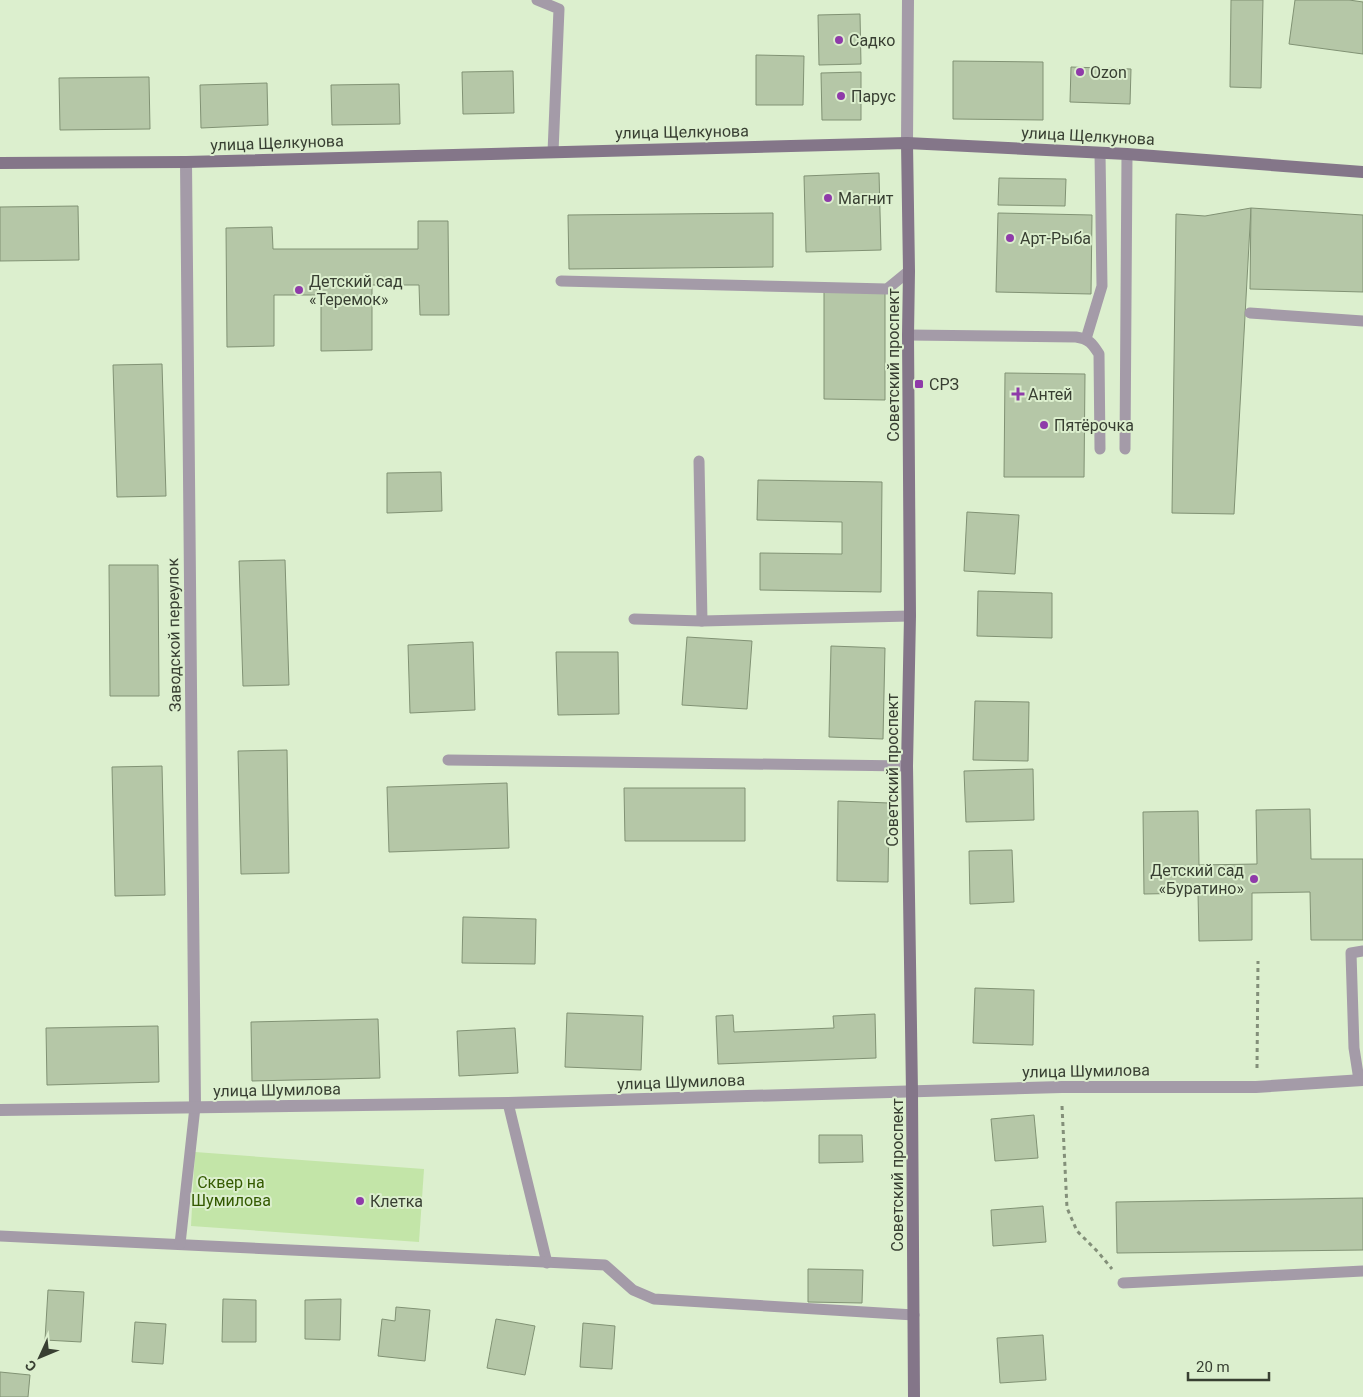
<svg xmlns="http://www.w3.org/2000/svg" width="1363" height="1397" viewBox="0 0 1363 1397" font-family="Roboto,sans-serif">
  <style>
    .green { fill: #c3e5a8 }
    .building { fill: #b5c7a7; stroke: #819274 }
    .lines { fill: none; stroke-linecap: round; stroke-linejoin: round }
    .path { stroke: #838f79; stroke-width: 3; stroke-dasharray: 4 4; stroke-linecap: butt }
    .service { stroke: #a49ba8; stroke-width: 11 }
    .minor { stroke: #a49ba8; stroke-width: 12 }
    .secondary { stroke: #847689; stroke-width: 12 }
    .poi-dot { fill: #8f3ba9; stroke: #dcefce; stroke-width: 2 }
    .labels { text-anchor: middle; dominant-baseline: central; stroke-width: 4; stroke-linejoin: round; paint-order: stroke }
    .poi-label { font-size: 16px; fill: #383f32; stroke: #dcefce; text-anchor: start }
    .street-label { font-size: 16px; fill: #383f32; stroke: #dcefce }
    .park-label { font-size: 16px; fill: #345a00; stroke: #dcefce }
  </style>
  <rect width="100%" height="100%" fill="#dcefce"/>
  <polygon class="green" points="195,1152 424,1169 419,1242 191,1226"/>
  <g class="building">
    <polygon points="1231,0 1263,0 1261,88 1230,87"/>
    <polygon points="1295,0 1349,0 1363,2 1363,54 1289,44"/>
    <polygon points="860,14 861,64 819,65 818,15"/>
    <polygon points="756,55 804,56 803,105 756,105"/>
    <polygon points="953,61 1043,62 1043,120 953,119"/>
    <polygon points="1071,67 1131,69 1130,104 1070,102"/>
    <polygon points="513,71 514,113 463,114 462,72"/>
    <polygon points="861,72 861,120 822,120 821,73"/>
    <polygon points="149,77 150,129 60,130 59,78"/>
    <polygon points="267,83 268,125 201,128 200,85"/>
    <polygon points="399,84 400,124 332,125 331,85"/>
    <polygon points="879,173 881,250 806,252 804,176"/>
    <polygon points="999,178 1066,179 1065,206 998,205"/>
    <polygon points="78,206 79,260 0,261 0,207"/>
    <polygon points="1251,208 1234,514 1172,513 1176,214 1205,216"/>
    <polygon points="1251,208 1363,215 1363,292 1250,289"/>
    <polygon points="773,213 773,267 569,269 568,215"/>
    <polygon points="998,213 1092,215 1091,294 996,292"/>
    <polygon points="418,221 448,221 449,315 420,315 419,285 372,285 372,350 321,351 321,295 274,295 274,346 227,347 226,228 272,227 273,249 418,249"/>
    <polygon points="824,290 885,291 885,400 824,399"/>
    <polygon points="162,364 166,496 117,497 113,365"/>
    <polygon points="1005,373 1085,374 1084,477 1004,477"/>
    <polygon points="441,472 442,511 387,513 387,473"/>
    <polygon points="758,480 882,482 881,592 760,590 760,553 842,554 842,522 757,520"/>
    <polygon points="967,512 1019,515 1015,574 964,571"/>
    <polygon points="285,560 289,685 243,686 239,561"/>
    <polygon points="109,565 158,565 159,696 110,696"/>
    <polygon points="978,591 1052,593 1052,638 977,636"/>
    <polygon points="687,637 752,641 747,709 682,705"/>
    <polygon points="473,642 475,710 410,713 408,645"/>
    <polygon points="831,646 885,648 883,739 829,737"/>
    <polygon points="556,652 618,652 619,714 558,715"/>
    <polygon points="975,701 1029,702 1028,761 973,760"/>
    <polygon points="287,750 289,873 241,874 238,751"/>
    <polygon points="162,766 165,895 115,896 112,767"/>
    <polygon points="1033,769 1034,820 966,822 964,771"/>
    <polygon points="507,783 509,848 389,852 387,787"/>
    <polygon points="624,788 745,788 745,841 625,841"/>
    <polygon points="838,801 889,803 888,882 837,881"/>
    <polygon points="1310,809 1311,859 1363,859 1363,940 1311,940 1310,892 1252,893 1252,940 1199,941 1198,893 1144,894 1143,812 1198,811 1199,865 1257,864 1256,810"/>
    <polygon points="1012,850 1014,902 970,904 969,851"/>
    <polygon points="463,917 536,919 535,964 462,963"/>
    <polygon points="975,988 1034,990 1033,1045 973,1043"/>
    <polygon points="567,1013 643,1016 641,1070 565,1067"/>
    <polygon points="875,1014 876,1058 718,1064 716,1016 733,1015 734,1032 834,1028 833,1016"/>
    <polygon points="378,1019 380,1078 252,1081 251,1022"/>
    <polygon points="158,1026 159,1082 47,1085 46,1028"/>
    <polygon points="515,1028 518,1073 459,1076 457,1031"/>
    <polygon points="1034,1115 1038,1158 995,1161 991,1119"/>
    <polygon points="819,1135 862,1135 863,1162 819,1163"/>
    <polygon points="1363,1198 1363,1250 1117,1253 1116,1202"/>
    <polygon points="1043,1206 1046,1242 993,1246 991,1210"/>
    <polygon points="808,1269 863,1270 862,1303 808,1302"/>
    <polygon points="48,1290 84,1292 81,1342 45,1340"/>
    <polygon points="223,1299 256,1300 256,1342 222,1342"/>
    <polygon points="341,1299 340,1340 305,1339 305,1300"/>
    <polygon points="396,1307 430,1310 425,1361 378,1356 382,1319 395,1321"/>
    <polygon points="496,1319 535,1326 525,1375 487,1368"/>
    <polygon points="135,1322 166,1324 163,1364 132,1362"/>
    <polygon points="583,1323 615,1326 612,1369 580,1367"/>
    <polygon points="1043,1335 1046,1380 1000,1383 997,1338"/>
    <polygon points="0,1372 30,1375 28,1397 0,1397"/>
  </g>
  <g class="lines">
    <g class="path">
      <polyline points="1257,1068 1258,961"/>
      <polyline points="1062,1106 1067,1208 1077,1231 1098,1252 1112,1269"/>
    </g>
    <g class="service">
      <polyline points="537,0 559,9 553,152"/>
      <polyline points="561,281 887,289 909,271"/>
      <polyline points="1250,313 1363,321"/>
      <path d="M908,335L1076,337C1089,339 1092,343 1099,354L1100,449"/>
      <polyline points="1086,339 1102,286 1100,153"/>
      <polyline points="1125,449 1127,154"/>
      <polyline points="699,461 702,621"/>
      <polyline points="634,619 702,621 910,616"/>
      <polyline points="448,760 907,766"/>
      <polyline points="1359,1080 1354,1048 1351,953 1363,951"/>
      <polyline points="508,1103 547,1263"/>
      <polyline points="0,1236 605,1265 633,1290 654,1299 914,1315"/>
      <polyline points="180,1244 195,1107"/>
      <polyline points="1123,1283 1363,1271"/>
    </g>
    <g class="minor">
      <polyline points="907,143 908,0"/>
      <polyline points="186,162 195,1107"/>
      <polyline points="0,1110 508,1103 1062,1087 1256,1087 1363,1080"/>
    </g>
    <g class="secondary">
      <polyline points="907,143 909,271 908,335 910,616 907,766 912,1092 914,1397"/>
      <polyline points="0,163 186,162 907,143 1127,154 1363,172"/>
    </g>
  </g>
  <g class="poi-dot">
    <circle cx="839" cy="40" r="5"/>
    <circle cx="1080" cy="72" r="5"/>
    <circle cx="841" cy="96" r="5"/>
    <circle cx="828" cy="198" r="5"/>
    <circle cx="1010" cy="238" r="5"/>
    <circle cx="299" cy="290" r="5"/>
    <rect x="914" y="379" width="10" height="10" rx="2.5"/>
    <path d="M1015.5 386.5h5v5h5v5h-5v5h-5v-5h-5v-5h5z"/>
    <circle cx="1044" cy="425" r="5"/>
    <circle cx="1254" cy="879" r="5"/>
    <circle cx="360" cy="1201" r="5"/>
  </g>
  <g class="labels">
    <g class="poi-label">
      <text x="849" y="40">Садко</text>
      <text x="1090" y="72">Ozon</text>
      <text x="851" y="96">Парус</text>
      <text x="838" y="198">Магнит</text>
      <text x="1020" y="238">Арт-Рыба</text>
      <text x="309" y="281">Детский сад<tspan x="309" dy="18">«Теремок»</tspan></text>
      <text x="929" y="384">СРЗ</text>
      <text x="1028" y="394">Антей</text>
      <text x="1054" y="425">Пятёрочка</text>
      <text x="1244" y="870" text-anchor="end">Детский сад<tspan x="1244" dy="18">«Буратино»</tspan></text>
      <text x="370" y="1201">Клетка</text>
    </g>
    <g class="street-label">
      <text transform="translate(682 132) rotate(-1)">улица Щелкунова</text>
      <text transform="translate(1088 136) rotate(3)">улица Щелкунова</text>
      <text transform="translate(277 143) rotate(-2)">улица Щелкунова</text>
      <text transform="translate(893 365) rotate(-90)">Советский проспект</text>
      <text transform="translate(174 635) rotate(-91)">Заводской переулок</text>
      <text transform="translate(892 770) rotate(-90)">Советский проспект</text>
      <text transform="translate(1086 1071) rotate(-1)">улица Шумилова</text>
      <text transform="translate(681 1082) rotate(-2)">улица Шумилова</text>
      <text transform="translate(277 1090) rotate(-1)">улица Шумилова</text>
      <text transform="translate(897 1175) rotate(-90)">Советский проспект</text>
    </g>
    <g class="park-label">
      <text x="231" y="1182">Сквер на<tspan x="231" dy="18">Шумилова</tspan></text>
    </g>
  </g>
  <g transform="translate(40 1357) rotate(226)" stroke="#dcefce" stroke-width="4" paint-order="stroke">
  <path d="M0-4L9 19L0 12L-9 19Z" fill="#383f32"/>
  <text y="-8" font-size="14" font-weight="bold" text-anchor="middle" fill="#383f32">С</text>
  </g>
  <path d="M1188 1372v8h81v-8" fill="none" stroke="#383f32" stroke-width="2.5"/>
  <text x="1196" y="1372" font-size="15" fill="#383f32" stroke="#dcefce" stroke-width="4" paint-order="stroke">20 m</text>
</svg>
